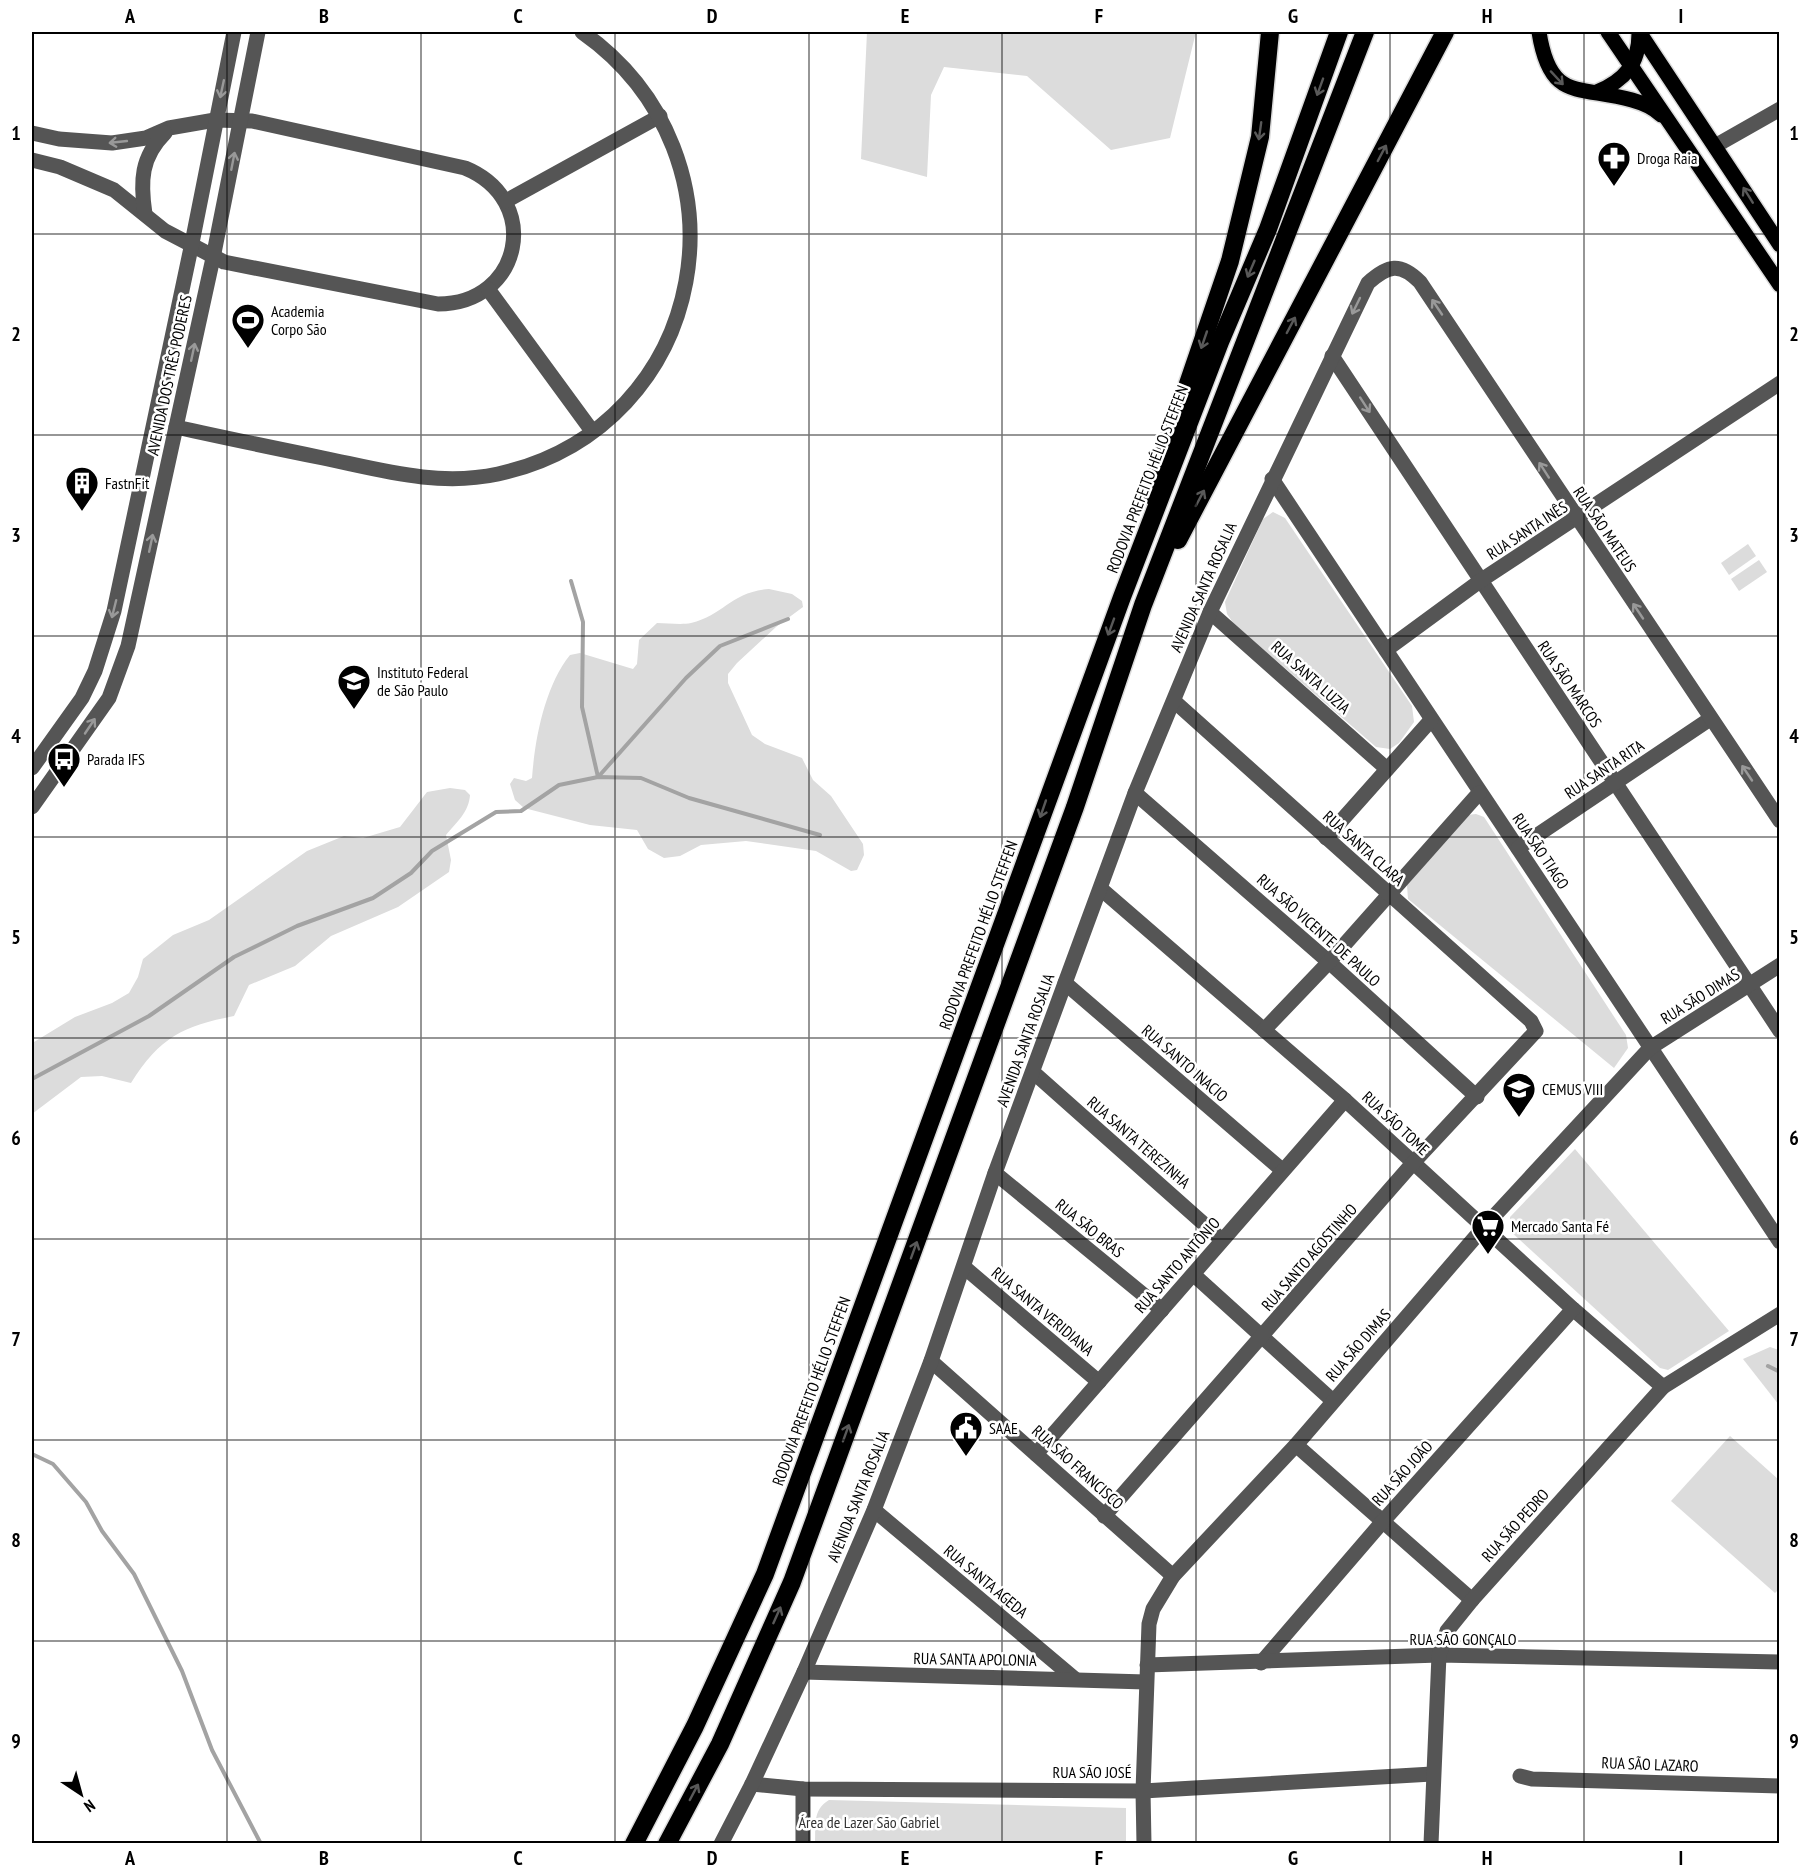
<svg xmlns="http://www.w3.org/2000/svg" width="1811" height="1875" viewBox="0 0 1811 1875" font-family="'PT Sans Narrow',sans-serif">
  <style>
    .green { fill: #dcdcdc }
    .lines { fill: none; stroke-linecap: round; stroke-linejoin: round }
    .stream { stroke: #a3a3a3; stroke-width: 4 }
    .major-casing { stroke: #dbdbdb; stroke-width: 18 }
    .highway-casing { stroke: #dbdbdb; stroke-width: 21 }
    .minor { stroke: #555; stroke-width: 15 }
    .major { stroke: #000; stroke-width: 15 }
    .highway { stroke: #000; stroke-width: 18 }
    .oneway { stroke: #595959 }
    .oneway2 { stroke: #999 }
    .grid { fill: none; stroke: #000; stroke-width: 1.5; stroke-opacity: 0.55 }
    .labels { text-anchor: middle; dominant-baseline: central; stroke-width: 5; stroke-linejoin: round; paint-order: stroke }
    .poi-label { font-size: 16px; fill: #000; stroke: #fff; text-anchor: start }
    .street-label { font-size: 16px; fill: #000; stroke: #fff }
    .park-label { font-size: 16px; fill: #333; stroke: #fff }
    .neatline { fill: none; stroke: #000; stroke-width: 2 }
    .grid-label { font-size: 20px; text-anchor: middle; font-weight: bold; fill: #000 }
  </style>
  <rect width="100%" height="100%" fill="#fff"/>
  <g class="green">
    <polygon points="867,32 1196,32 1170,138 1111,150 1027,76 944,67 931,95 927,177 861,159"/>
    <polygon points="1273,512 1285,518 1412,706 1414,722 1399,743 1390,749 1376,747 1234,624 1227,614 1225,602 1263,519"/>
    <polygon points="1748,544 1756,556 1729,575 1721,563"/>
    <polygon points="1759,560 1767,572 1739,591 1731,579"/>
    <path d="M769,589L792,594L802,601L803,607L776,627L737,663L728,674V683L752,735L765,744L802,758L813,780L831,796L863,844L864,855L857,870L851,871L816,851L746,841L701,845L680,856L664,858L648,849L637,830L590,825L524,808L515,800L510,784L514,778L526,781L532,778C535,738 545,686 570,655L580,653L633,669L637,664L639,640L657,623C668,623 681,625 691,623C724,615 731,592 769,589Z"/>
    <path d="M450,788L465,790L470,795C469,812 456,823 446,835L451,860L449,872L398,907L331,936L295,966L249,985L234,1016C183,1026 160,1037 131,1083L102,1076L81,1077L32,1114L34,1042L75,1017L112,1003L129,993L138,977L143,959L173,935L209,920L307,851L344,836L363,838L400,827L427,792Z"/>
    <polygon points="1476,814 1484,817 1626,1035 1628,1048 1614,1068 1408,899 1407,885 1467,815"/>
    <polygon points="1575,1149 1729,1331 1668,1370 1660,1368 1510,1231 1510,1217"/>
    <polygon points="1770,1347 1779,1350 1779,1405 1743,1359"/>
    <polygon points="1730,1436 1779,1480 1780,1588 1775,1593 1671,1501"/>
    <path d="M829,1800L1126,1808V1843H815C816,1826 812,1810 829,1800Z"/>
  </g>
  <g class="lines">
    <g class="stream">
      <polyline points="571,581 583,622 582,707 598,777"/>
      <polyline points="599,776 686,678 720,646 788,619"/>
      <polyline points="32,1079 149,1016 234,957 297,926 373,898 411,873 432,851 496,812 521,811 559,785 598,777 641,778 689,798 820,835"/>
      <polyline points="1768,1366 1780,1372"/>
      <polyline points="32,1454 53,1464 86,1502 102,1531 134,1574 182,1671 212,1750 261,1844"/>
    </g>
    <defs>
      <g id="major">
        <path d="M1539,32C1550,102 1578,85 1632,100C1643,103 1653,107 1661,115"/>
        <polyline points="1608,32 1780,285"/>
        <polyline points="1639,32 1780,245"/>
        <path d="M1597,92C1625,80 1639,64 1639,33"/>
      </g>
      <g id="highway">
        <polyline points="1150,495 1230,261 1260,137 1270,32"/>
        <polyline points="1178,540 1445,32"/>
        <polyline points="634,1844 695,1726 765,1574 1122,597 1220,342 1268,229 1339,32"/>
        <polyline points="667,1844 720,1744 792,1582 1075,807 1143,605 1365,32"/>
      </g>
    </defs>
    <use href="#major" class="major-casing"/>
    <use href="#highway" class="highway-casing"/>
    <g class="minor">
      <path d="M32,133L59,139L112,143L146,138L169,128L215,120L252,121L465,168C543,200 522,304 438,304L224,262L165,231L114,190L60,167L32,160"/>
      <polyline points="1715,146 1780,109"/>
      <polyline points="506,201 660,116"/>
      <path d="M145,214C140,181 141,157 165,133"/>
      <polyline points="488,289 592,431"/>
      <polyline points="1332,356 1780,1031"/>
      <path d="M176,427C225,438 274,448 323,458C381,470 438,487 498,474C711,427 758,156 582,32"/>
      <polyline points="1272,479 1780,1242"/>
      <polyline points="1210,612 1387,769"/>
      <polyline points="1386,650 1480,581 1780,383"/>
      <polyline points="32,768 82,698 95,671 114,611 192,243 234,32"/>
      <polyline points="1135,793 1329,962 1477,1097"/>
      <polyline points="32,807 109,698 128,646 213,258 258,32"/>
      <polyline points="1326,838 1431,720"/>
      <polyline points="1518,848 1710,719"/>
      <polyline points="1101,889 1345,1100 1573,1309 1663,1387"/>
      <polyline points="1065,983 1282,1170"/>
      <polyline points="1264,1030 1329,962 1479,793"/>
      <polyline points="1033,1072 1222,1240"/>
      <polyline points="995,1173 1162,1310"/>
      <polyline points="964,1267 1099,1382"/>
      <polyline points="1194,1275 1333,1401"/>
      <polyline points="931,1361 1173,1576"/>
      <polyline points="1296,1445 1472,1600"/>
      <polyline points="1036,1454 1345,1100"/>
      <polyline points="874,1510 1075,1679"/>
      <polyline points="1104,1516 1413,1163 1536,1031 1531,1021 1174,701"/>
      <polyline points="1261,1663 1384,1520 1573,1309"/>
      <polyline points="1147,1665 1439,1655 1780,1662"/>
      <polyline points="804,1672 1146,1682"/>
      <polyline points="1520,1776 1532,1779 1780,1786"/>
      <polyline points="752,1784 803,1789 1143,1791 1432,1774"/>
      <polyline points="803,1789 803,1844"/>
      <path d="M721,1844L752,1784L804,1672L874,1510L931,1361L995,1173L1135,793L1210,612L1368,283C1388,265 1400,262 1420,282L1780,821"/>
      <polyline points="1144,1844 1143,1791 1149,1624 1153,1609 1173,1576 1296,1445 1484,1227 1650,1048 1780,965"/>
      <polyline points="1431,1844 1439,1655 1447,1631 1472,1600 1663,1387 1780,1314"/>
    </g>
    <use href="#major" class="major"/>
    <use href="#highway" class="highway"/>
  </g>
  <defs><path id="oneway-shaft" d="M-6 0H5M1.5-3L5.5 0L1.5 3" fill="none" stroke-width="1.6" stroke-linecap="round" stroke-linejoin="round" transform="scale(1.5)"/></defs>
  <g class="oneway">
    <use href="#oneway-shaft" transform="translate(1557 78) rotate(47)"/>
    <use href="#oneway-shaft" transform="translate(1320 87) rotate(110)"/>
    <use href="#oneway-shaft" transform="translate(1260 131) rotate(98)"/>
    <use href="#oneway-shaft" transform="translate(1382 153) rotate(-62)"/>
    <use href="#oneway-shaft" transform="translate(1748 195) rotate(-122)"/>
    <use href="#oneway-shaft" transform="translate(1251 269) rotate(113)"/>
    <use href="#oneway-shaft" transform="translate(1291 325) rotate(-62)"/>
    <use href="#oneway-shaft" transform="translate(1204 340) rotate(109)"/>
    <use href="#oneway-shaft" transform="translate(1200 498) rotate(-62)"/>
    <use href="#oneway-shaft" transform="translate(1111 627) rotate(110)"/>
    <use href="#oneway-shaft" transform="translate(1043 809) rotate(109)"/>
    <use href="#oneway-shaft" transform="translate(914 1250) rotate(-70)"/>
    <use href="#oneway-shaft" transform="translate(846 1433) rotate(-70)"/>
    <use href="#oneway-shaft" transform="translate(777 1615) rotate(-66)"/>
    <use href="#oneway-shaft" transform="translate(694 1792) rotate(-62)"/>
  </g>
  <g class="oneway2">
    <use href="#oneway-shaft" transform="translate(222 89) rotate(102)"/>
    <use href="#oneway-shaft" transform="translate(118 142) rotate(174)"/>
    <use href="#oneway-shaft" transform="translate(233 161) rotate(-79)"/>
    <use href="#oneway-shaft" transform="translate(1356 306) rotate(116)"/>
    <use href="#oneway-shaft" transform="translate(1437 307) rotate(-124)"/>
    <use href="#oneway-shaft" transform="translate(193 352) rotate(-78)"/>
    <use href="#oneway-shaft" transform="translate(1365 405) rotate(57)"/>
    <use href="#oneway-shaft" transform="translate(1544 470) rotate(-123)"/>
    <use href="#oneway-shaft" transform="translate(151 543) rotate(-78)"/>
    <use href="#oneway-shaft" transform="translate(114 609) rotate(104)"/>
    <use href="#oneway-shaft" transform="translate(1638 611) rotate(-124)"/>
    <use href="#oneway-shaft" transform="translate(90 726) rotate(-56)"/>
    <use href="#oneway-shaft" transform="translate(1747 773) rotate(-124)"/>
  </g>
  <path class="grid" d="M227,32V1844M421,32V1844M615,32V1844M809,32V1844M1002,32V1844M1196,32V1844M1390,32V1844M1584,32V1844M32,234H1780M32,435H1780M32,636H1780M32,837H1780M32,1038H1780M32,1239H1780M32,1440H1780M32,1641H1780"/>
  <defs>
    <symbol id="pharmacy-pin" viewBox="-11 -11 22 30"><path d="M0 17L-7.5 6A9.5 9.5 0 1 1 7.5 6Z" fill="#000" stroke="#fff"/><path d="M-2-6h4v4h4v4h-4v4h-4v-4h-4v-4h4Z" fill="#fff"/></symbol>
    <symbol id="stadium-pin" viewBox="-11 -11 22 30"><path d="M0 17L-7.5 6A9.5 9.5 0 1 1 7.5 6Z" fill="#000" stroke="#fff"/><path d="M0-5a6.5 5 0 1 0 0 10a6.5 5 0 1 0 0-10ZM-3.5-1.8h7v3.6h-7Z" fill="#fff"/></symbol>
    <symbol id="building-pin" viewBox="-11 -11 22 30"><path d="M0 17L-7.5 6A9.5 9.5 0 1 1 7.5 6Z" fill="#000" stroke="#fff"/><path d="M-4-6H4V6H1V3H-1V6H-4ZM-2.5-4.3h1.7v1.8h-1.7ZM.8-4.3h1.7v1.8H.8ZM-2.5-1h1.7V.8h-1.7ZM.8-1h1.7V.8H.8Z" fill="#fff"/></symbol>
    <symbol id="university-pin" viewBox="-11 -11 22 30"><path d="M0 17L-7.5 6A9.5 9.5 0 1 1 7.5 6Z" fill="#000" stroke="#fff"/><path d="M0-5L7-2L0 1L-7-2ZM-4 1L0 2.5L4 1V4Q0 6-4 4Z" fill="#fff"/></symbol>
    <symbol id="bus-pin" viewBox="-11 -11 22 30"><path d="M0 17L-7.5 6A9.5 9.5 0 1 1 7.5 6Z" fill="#000" stroke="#fff"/><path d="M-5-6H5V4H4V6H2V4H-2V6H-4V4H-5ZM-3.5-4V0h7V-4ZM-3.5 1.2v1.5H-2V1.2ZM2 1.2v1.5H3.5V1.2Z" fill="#fff"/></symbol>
    <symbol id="school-pin" viewBox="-11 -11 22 30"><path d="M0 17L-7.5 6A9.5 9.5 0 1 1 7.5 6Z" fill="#000" stroke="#fff"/><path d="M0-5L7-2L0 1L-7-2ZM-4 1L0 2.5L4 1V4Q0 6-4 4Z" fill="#fff"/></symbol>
    <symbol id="supermarket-pin" viewBox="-11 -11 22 30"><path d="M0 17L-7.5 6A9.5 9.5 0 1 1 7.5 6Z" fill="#000" stroke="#fff"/><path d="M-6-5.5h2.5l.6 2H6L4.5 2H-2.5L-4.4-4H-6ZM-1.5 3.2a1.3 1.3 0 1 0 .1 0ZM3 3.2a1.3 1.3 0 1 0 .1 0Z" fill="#fff"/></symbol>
    <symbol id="civic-pin" viewBox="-11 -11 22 30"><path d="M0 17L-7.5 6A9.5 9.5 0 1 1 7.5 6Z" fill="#000" stroke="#fff"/><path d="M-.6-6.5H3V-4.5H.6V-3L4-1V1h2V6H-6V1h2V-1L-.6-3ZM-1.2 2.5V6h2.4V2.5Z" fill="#fff"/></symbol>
  </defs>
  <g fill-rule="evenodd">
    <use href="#pharmacy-pin" x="1595" y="139" width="38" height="52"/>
    <use href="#stadium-pin" x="229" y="301" width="38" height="52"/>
    <use href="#building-pin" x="63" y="464" width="38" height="52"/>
    <use href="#university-pin" x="335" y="662" width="38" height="52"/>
    <use href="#bus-pin" x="45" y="740" width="38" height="52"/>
    <use href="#school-pin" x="1500" y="1070" width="38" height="52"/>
    <use href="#supermarket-pin" x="1469" y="1207" width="38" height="52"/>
    <use href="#civic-pin" x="947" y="1409" width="38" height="52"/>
  </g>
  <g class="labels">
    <g class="poi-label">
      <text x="1637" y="158">Droga Raia</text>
      <text x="271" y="311">Academia<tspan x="271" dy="18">Corpo São</tspan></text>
      <text x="105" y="483">FastnFit</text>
      <text x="377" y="672">Instituto Federal<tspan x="377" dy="18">de São Paulo</tspan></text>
      <text x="87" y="759">Parada IFS</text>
      <text x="1542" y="1089">CEMUS VIII</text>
      <text x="1511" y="1226">Mercado Santa Fé</text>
      <text x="989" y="1428">SAAE</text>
    </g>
    <g class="street-label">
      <text transform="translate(169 375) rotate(-78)">AVENIDA DOS TRÊS PODERES</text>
      <text transform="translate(1147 479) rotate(-69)">RODOVIA PREFEITO HÉLIO STEFFEN</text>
      <text transform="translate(1605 529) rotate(56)">RUA SÃO MATEUS</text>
      <text transform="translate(1527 530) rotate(-33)">RUA SANTA INÊS</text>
      <text transform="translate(1203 587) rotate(-66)">AVENIDA SANTA ROSALIA</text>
      <text transform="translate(1311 677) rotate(42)">RUA SANTA LUZIA</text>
      <text transform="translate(1570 684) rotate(56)">RUA SÃO MARCOS</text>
      <text transform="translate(1604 769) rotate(-34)">RUA SANTA RITA</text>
      <text transform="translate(1364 848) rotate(42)">RUA SANTA CLARA</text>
      <text transform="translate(1541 851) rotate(56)">RUA SÃO TIAGO</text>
      <text transform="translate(1319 930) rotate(42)">RUA SÃO VICENTE DE PAULO</text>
      <text transform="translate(978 935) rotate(-70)">RODOVIA PREFEITO HÉLIO STEFFEN</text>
      <text transform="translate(1700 996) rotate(-32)">RUA SÃO DIMAS</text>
      <text transform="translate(1025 1040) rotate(-70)">AVENIDA SANTA ROSALIA</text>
      <text transform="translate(1185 1063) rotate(41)">RUA SANTO INACIO</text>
      <text transform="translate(1396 1123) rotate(43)">RUA SÃO TOME</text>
      <text transform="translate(1139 1142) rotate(41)">RUA SANTA TEREZINHA</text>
      <text transform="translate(1090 1228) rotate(39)">RUA SÃO BRAS</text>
      <text transform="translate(1309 1257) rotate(-49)">RUA SANTO AGOSTINHO</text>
      <text transform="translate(1177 1265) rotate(-49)">RUA SANTO ANTÔNIO</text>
      <text transform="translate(1043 1311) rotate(40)">RUA SANTA VERIDIANA</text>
      <text transform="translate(1358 1345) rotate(-49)">RUA SÃO DIMAS</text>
      <text transform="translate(811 1391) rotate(-70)">RODOVIA PREFEITO HÉLIO STEFFEN</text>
      <text transform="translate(1078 1467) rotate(42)">RUA SÃO FRANCISCO</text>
      <text transform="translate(1402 1473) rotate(-48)">RUA SÃO JOÃO</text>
      <text transform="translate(858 1496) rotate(-68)">AVENIDA SANTA ROSALIA</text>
      <text transform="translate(1515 1525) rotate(-48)">RUA SÃO PEDRO</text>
      <text transform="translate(986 1581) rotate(40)">RUA SANTA AGEDA</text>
      <text x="1463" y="1639">RUA SÃO GONÇALO</text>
      <text transform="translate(975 1659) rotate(1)">RUA SANTA APOLONIA</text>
      <text transform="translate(1650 1764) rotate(2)">RUA SÃO LAZARO</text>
      <text x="1092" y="1772">RUA SÃO JOSÉ</text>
    </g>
    <g class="park-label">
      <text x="869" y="1822">Área de Lazer São Gabriel</text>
    </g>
  </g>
  <rect width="1811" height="1875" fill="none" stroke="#ffffff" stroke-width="66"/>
  <g transform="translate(81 1794) rotate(144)" stroke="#ffffff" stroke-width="4.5" paint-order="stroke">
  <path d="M0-4.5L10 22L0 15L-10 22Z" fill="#000000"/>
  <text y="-9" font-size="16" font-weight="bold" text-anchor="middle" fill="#000000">N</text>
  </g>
  <rect x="33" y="33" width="1745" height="1809" class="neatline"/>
  <g class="grid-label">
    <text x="130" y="23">A</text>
    <text x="324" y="23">B</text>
    <text x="518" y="23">C</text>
    <text x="712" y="23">D</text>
    <text x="905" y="23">E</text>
    <text x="1099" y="23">F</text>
    <text x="1293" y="23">G</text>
    <text x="1487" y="23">H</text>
    <text x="1681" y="23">I</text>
    <text x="16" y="140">1</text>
    <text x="1794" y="140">1</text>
    <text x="16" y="341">2</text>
    <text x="1794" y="341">2</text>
    <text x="16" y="542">3</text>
    <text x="1794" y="542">3</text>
    <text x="16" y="743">4</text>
    <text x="1794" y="743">4</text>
    <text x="16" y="944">5</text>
    <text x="1794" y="944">5</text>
    <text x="16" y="1145">6</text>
    <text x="1794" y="1145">6</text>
    <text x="16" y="1346">7</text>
    <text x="1794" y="1346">7</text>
    <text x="16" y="1547">8</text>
    <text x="1794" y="1547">8</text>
    <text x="16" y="1748">9</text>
    <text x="1794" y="1748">9</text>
    <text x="130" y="1865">A</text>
    <text x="324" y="1865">B</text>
    <text x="518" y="1865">C</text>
    <text x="712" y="1865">D</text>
    <text x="905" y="1865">E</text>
    <text x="1099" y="1865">F</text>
    <text x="1293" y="1865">G</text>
    <text x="1487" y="1865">H</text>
    <text x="1681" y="1865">I</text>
  </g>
</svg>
